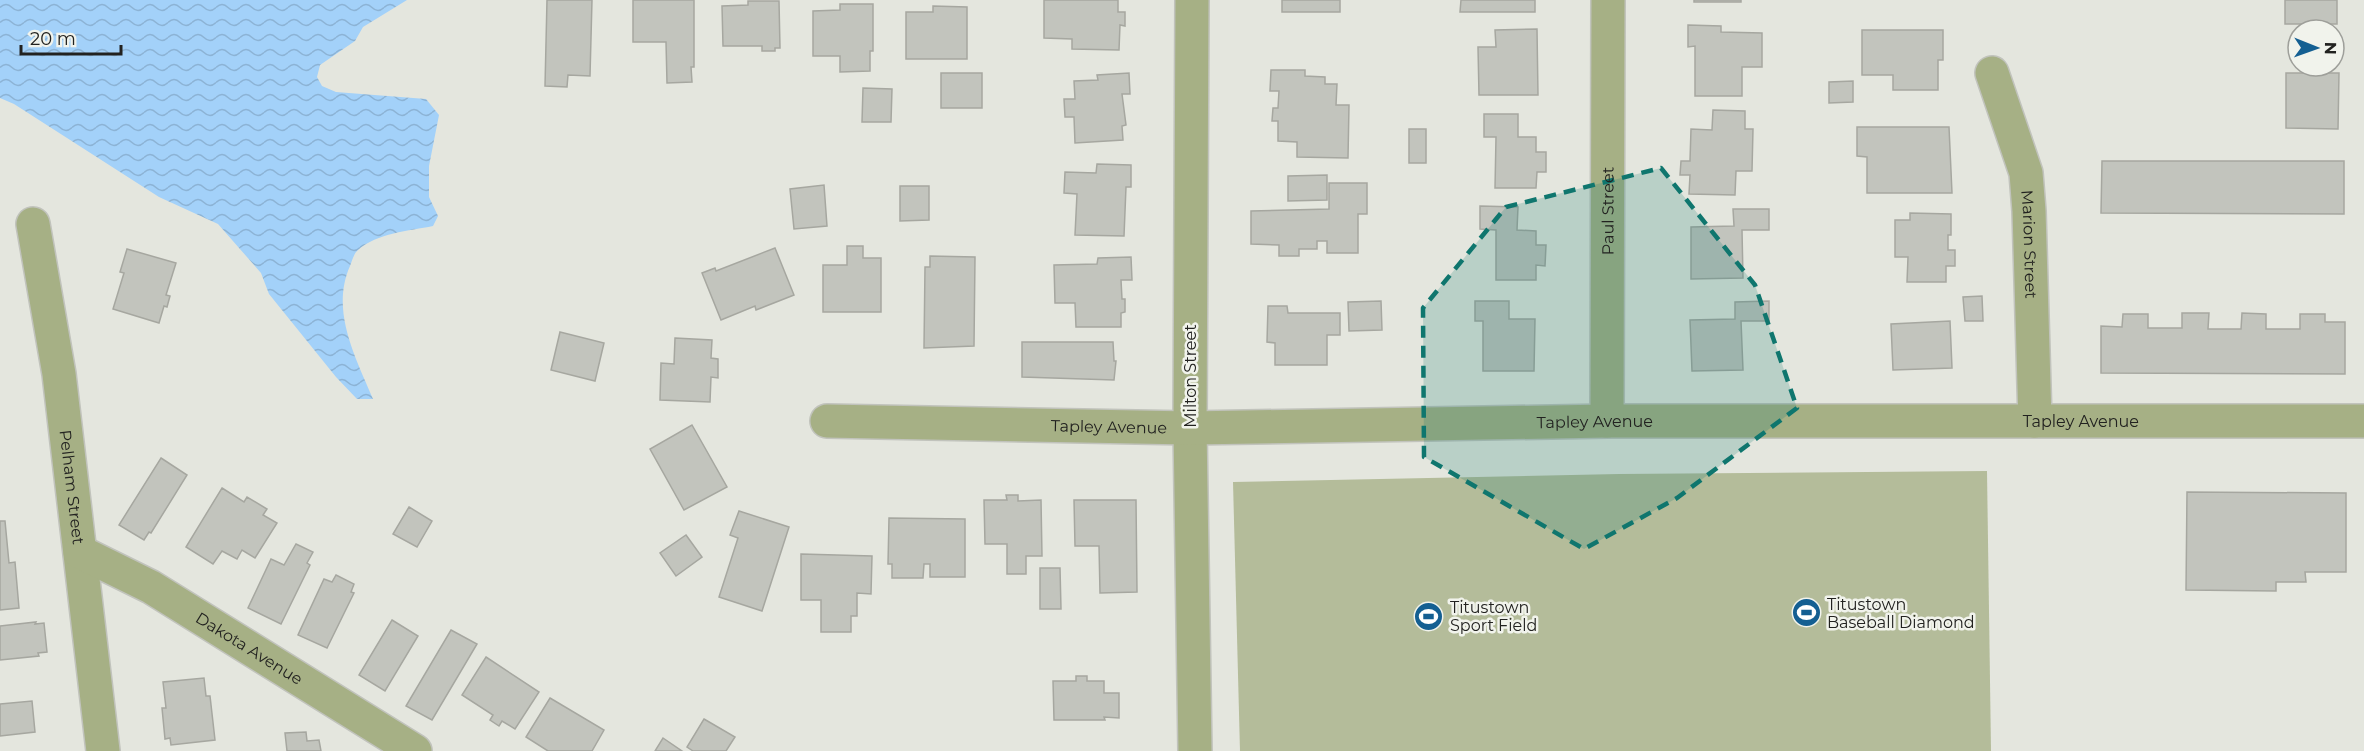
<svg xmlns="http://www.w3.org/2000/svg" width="2364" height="751" viewBox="0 0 2364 751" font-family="Montserrat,sans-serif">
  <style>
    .pitch { fill: #b4bc9a }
    .water { fill: url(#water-waves) }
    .building { fill: #c2c4bd; stroke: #a6a7a0; stroke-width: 1.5 }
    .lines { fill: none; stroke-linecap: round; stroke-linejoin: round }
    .minor-casing { stroke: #c1c3bc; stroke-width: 36 }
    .minor { stroke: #a6b085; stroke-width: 33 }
    .marked { fill: #0f766e; fill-opacity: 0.2; stroke: #0f766e; stroke-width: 4.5; stroke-dasharray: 12 8; stroke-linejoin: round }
    .labels { text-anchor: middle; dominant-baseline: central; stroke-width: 5; stroke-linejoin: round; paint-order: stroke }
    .street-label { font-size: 16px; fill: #222220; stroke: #f1f3ec }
    .poi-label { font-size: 16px; fill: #222220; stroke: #f1f3ec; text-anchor: start }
  </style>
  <defs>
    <pattern id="water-waves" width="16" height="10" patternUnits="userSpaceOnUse" patternTransform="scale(1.5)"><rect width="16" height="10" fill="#a3d1f9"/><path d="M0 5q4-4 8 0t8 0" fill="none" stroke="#8cb3d5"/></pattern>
  </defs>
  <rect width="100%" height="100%" fill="#e4e6de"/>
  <polygon class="pitch" points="1987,471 1991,751 1240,751 1233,482 1619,474"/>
  <path class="water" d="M0,0H407L363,27L355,41L320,65L317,77L322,86L336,92L426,99L439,115L429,166V197L438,216L433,226C409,231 377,233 358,250C354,253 352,261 350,266C330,311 356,358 373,399H357L336,377L269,294L261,273L218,224L159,197L14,104L0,98Z"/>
  <g class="building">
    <polygon points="547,0 592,0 590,76 568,75 567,87 545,86"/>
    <polygon points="633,0 694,0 694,67 691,67 692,82 667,83 666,42 633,42"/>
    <polygon points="1044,0 1118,0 1118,12 1125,12 1125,26 1120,25 1119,50 1072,49 1072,39 1044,38"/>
    <rect x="1282" y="0" width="58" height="12"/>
    <polygon points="1461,0 1535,0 1535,12 1460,12"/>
    <rect x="1694" y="0" width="47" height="2"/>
    <rect x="2285" y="0" width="52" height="24"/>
    <polygon points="748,1 779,1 780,48 775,48 775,51 762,51 762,46 723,46 722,6 748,5"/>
    <polygon points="840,4 873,4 873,51 870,51 870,71 840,72 840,56 813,56 813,11 840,10"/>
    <polygon points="933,6 967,7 967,59 906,59 906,12 933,12"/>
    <polygon points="1688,25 1721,26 1721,32 1762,33 1762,67 1742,67 1742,96 1695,96 1695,46 1688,47"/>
    <polygon points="1537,29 1538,95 1479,95 1478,47 1496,47 1495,30"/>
    <polygon points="1862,30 1943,30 1943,60 1938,60 1938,90 1893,90 1893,75 1862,75"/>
    <polygon points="1271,70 1305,70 1305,76 1325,77 1325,84 1337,84 1336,105 1349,105 1348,158 1297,157 1297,142 1278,141 1278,121 1272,121 1273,108 1278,108 1279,91 1270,91"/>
    <rect x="941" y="73" width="41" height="35"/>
    <polygon points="1129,73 1130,94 1122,94 1126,125 1122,126 1123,140 1075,143 1074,117 1065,117 1064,99 1075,99 1074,81 1098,80 1097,75"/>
    <polygon points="2286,73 2339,73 2338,129 2286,128"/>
    <polygon points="1853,81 1853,102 1829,103 1829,82"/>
    <polygon points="863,88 892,89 891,122 862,122"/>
    <polygon points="1713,110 1745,111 1745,129 1753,129 1752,171 1736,171 1735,195 1689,194 1690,175 1680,175 1681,161 1690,161 1691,129 1712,130"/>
    <polygon points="1484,114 1518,114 1518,137 1536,137 1536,152 1546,152 1546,172 1537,172 1536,188 1495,188 1496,137 1484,137"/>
    <polygon points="1857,127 1949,127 1952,193 1867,193 1867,157 1857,156"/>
    <rect x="1409" y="129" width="17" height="34"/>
    <polygon points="2102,161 2344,161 2344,214 2101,213"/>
    <polygon points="1097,164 1131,165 1131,187 1126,187 1124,236 1075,235 1077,194 1064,193 1065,172 1096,173"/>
    <polygon points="1327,175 1327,200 1288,201 1288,176"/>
    <polygon points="1329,183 1367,183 1367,214 1358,214 1358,253 1327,253 1327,241 1317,241 1317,249 1299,249 1299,256 1279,256 1279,245 1251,244 1251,211 1329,209"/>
    <polygon points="824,185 827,226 794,229 790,189"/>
    <polygon points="900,186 929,186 929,220 900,221"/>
    <polygon points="1480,206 1518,207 1517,230 1536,231 1536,245 1546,245 1545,266 1536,265 1536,280 1496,280 1496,230 1480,229"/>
    <polygon points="1733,209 1769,209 1769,230 1742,230 1743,278 1691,279 1691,227 1734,226"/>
    <polygon points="1910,213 1951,214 1951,235 1948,235 1948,250 1955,250 1955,266 1946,266 1946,282 1907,282 1908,257 1895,257 1895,220 1910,220"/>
    <polygon points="847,246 863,246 863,258 881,258 881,312 823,312 823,265 847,265"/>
    <polygon points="775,248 794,295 756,310 755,306 721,320 702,273 715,268 716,271"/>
    <polygon points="127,249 176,263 166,295 170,296 167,307 164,306 159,323 113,309 124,273 120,272"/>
    <polygon points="930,256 975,257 974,346 924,348 925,267 930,267"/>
    <polygon points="1131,257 1132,280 1121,280 1122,299 1125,299 1125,312 1121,313 1121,327 1076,327 1075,303 1055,303 1054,265 1097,264 1098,258"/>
    <polygon points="1982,296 1983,321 1965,321 1963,297"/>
    <polygon points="1381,301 1382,330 1349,331 1348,302"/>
    <polygon points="1475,301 1509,301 1509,319 1535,319 1534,371 1483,371 1483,321 1475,321"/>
    <polygon points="1769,301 1769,321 1741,321 1743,370 1692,371 1690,320 1735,319 1735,302"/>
    <polygon points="1268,306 1287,306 1288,313 1340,313 1340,335 1327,335 1327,365 1275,365 1275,343 1267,342"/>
    <polygon points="2182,313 2209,313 2208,329 2241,329 2242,313 2266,314 2266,329 2300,329 2300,314 2325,314 2325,322 2345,322 2345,374 2101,373 2101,326 2122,327 2123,314 2148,314 2148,328 2182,328"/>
    <polygon points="1950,321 1952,368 1893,370 1891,324"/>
    <polygon points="560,332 604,343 595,381 551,370"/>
    <polygon points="675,338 712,340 711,358 718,359 718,378 711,377 710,402 660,400 661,363 674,364"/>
    <polygon points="1022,342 1113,342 1114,361 1116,361 1114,380 1022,377"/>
    <polygon points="692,425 727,487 684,510 650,449"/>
    <polygon points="161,458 187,475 151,533 149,532 144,540 119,525"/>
    <polygon points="222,488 244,502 247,497 267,509 263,515 277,523 255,558 242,550 237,559 222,551 213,564 186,547"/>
    <polygon points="2187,492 2346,493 2346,572 2305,572 2306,582 2276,582 2276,591 2186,590"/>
    <polygon points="1006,495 1018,495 1018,501 1041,500 1042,556 1026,556 1026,574 1007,574 1007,544 985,544 984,500 1007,500"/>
    <polygon points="1074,500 1136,500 1137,592 1100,593 1099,546 1075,546"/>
    <polygon points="409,507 432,521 417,547 393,534"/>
    <polygon points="739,511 789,527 762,611 719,597 738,538 730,535"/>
    <polygon points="889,518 965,519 965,577 930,577 930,564 924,564 923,578 892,578 892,564 888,564"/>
    <polygon points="0,521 5,521 9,563 15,562 19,608 0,610"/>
    <polygon points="686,535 702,557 676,576 660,553"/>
    <polygon points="296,544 313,552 307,563 310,565 281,624 248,608 271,559 284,565"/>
    <polygon points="801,554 872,556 871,594 857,593 857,616 851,616 851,632 821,632 821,600 801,600"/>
    <polygon points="1040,568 1060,568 1061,609 1040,609"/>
    <polygon points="336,575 354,584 351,592 354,593 327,648 298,635 324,579 332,582"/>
    <polygon points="392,620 418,636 385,691 359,675"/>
    <polygon points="36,622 35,624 44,623 47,652 38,653 39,656 0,660 0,626"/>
    <polygon points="451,630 477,644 432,720 406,706"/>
    <polygon points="486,657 539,692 515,729 502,721 499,726 490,720 493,715 462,695"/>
    <polygon points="1076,676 1087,676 1087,681 1104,681 1104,693 1119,693 1119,718 1104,717 1105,720 1054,720 1053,681 1076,681"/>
    <polygon points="204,678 206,696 210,696 215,740 171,745 170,738 165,739 162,708 166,708 163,682"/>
    <polygon points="550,698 604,730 592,751 548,751 526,737"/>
    <polygon points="32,701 35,732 0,736 0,704"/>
    <polygon points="704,719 735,737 726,751 693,751 687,747"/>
    <polygon points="306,732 307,741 319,740 321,751 287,751 285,733"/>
    <polygon points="663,738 682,751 655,751"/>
  </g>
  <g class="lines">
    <defs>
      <g id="minor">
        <polyline points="1192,0 1190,428 1195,751"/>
        <path id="s1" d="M1992,73L2026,173L2029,211L2035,421"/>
        <path id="s2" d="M33,224L59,374L103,751"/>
        <path id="s3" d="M827,421L1190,428L1607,421H2364"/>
        <path id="s4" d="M1607,421L1608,0"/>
        <path id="s5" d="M80,552L151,587L415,751"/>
      </g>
    </defs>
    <use href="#minor" class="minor-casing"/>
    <use href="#minor" class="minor"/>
  </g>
  <path class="marked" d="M1661,168L1755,285L1797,408L1677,498L1584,549L1424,457L1423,308L1506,207Z"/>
  <defs>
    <symbol id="stadium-disc" viewBox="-11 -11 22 22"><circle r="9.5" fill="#145f92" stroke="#f1f3ec"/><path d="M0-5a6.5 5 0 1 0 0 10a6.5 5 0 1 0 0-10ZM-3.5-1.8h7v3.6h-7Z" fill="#fff"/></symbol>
  </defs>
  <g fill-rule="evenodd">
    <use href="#stadium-disc" x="1790" y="596" width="33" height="33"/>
    <use href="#stadium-disc" x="1412" y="600" width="33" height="33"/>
  </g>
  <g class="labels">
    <g class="street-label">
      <text stroke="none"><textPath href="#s4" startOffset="210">Paul Street</textPath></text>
      <text stroke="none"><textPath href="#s1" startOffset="177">Marion Street</textPath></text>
      <text transform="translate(1190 376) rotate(-90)">Milton Street</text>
      <text stroke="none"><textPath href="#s3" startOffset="768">Tapley Avenue</textPath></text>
      <text stroke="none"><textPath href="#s3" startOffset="1254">Tapley Avenue</textPath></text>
      <text stroke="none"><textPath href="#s3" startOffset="282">Tapley Avenue</textPath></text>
      <text stroke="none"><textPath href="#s2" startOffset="266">Pelham Street</textPath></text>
      <text stroke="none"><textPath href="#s5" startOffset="195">Dakota Avenue</textPath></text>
    </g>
    <g class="poi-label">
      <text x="1827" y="604">Titustown<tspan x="1827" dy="18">Baseball Diamond</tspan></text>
      <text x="1450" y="607">Titustown<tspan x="1450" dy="18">Sport Field</tspan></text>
    </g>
  </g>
  <g transform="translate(2316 48) rotate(91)"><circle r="28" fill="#f1f3ec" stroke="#9e9f9a" stroke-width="1.5"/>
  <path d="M0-4.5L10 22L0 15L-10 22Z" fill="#145f92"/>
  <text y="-9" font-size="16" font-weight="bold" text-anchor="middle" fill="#222220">N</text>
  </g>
  <path d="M21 45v9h100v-9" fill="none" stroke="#222220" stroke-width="3"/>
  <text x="30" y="45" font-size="18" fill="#222220" stroke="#f1f3ec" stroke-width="4.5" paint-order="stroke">20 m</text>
</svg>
